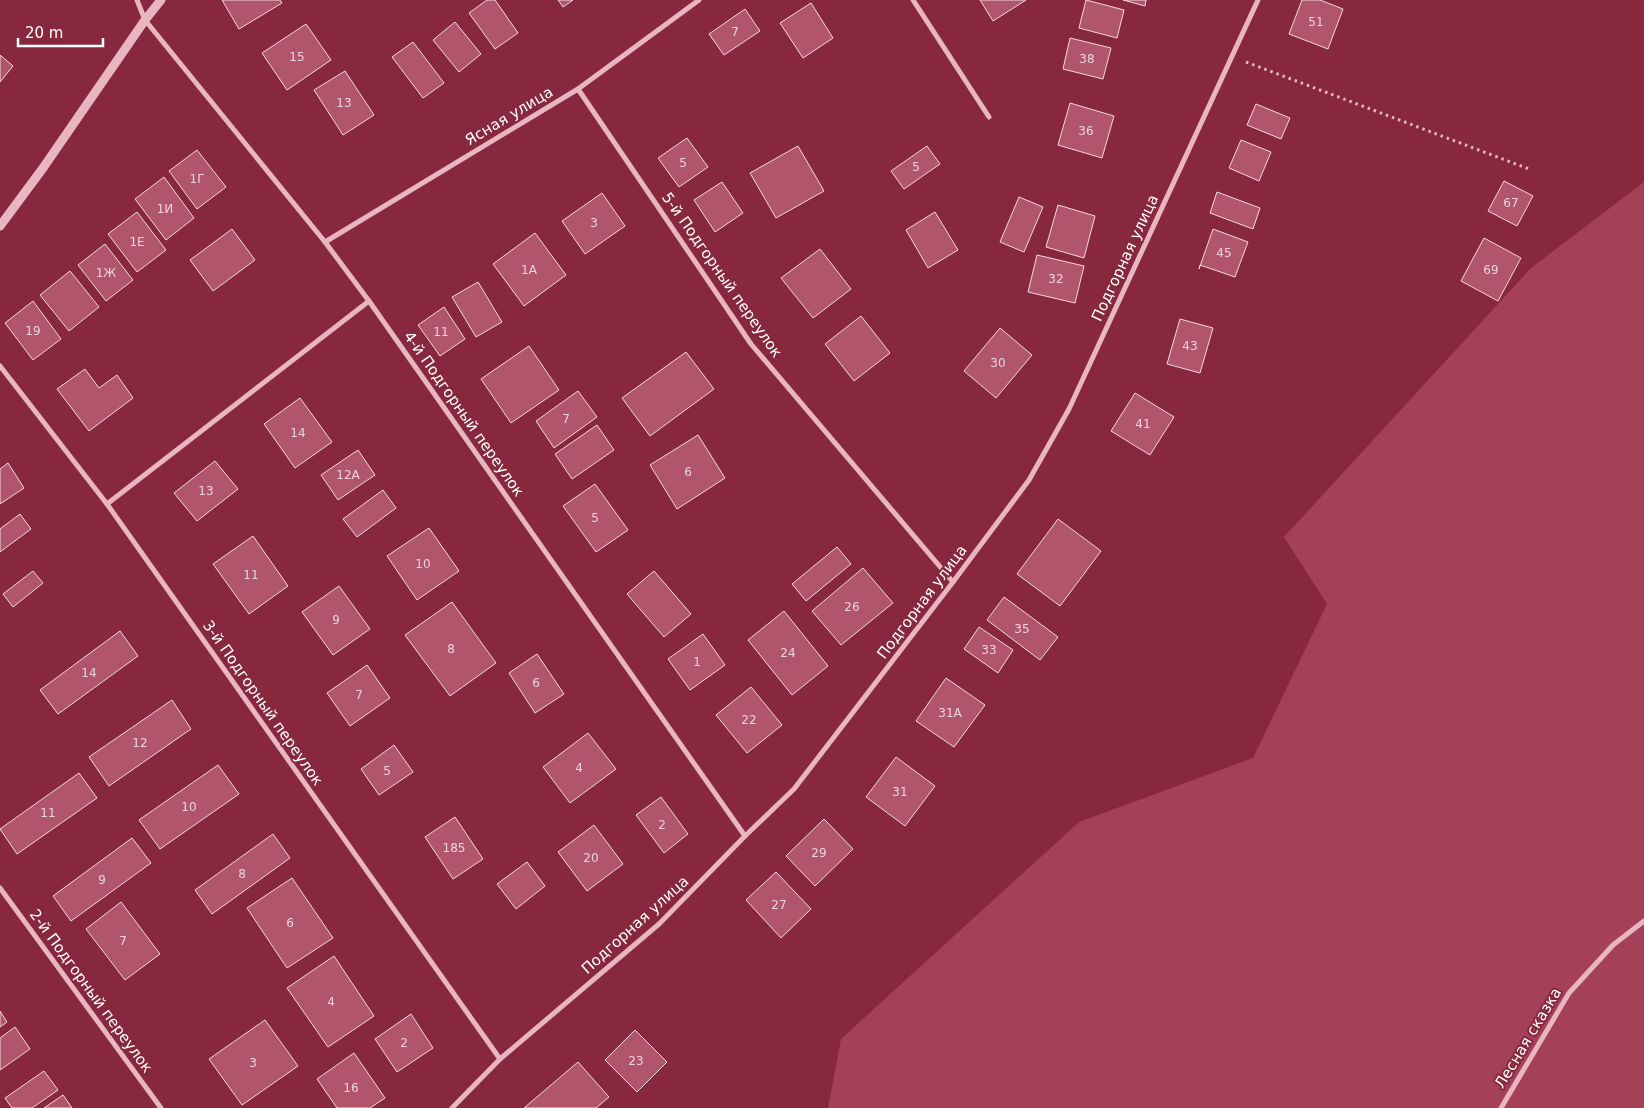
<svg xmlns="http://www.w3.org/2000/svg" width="1644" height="1108" viewBox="0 0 1644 1108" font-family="'DejaVu Sans',sans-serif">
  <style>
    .green { fill: #a54059 }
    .building { fill: #b0556b; stroke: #f6d8e0 }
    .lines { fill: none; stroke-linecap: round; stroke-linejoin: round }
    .path { stroke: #e8b5c1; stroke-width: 3; stroke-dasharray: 2.5 4; stroke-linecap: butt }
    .minor { stroke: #e8b5c1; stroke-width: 5 }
    .tertiary { stroke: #e8b5c1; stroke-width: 9 }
    .labels { text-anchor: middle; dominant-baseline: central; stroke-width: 4; stroke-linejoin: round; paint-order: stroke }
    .number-label { font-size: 12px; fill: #ebd4da }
    .street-label { font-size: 15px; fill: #fff; stroke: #87283e }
  </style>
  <rect width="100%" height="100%" fill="#87283e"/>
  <polygon class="green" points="1644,182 1644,1108 828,1108 841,1039 1079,822 1253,758 1327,604 1284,537 1531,268"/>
  <g class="building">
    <polygon points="222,0 280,0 282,3 239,29"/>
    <polygon points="487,0 495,0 518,33 495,49 469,13"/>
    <polygon points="558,0 573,0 563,7"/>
    <polygon points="980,0 1026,0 993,21"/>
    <polygon points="1086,0 1124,10 1117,38 1079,28"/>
    <polygon points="1123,0 1146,0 1145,6"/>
    <polygon points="1302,0 1320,0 1343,9 1328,49 1289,34"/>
    <polygon points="811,3 833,38 803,58 780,23"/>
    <polygon points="745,9 760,31 724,55 709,34"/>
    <polygon points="455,22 481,54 459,72 433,40"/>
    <polygon points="306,24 331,60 287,90 262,53"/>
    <polygon points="1070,38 1111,48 1103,79 1063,69"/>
    <polygon points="413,42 444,83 423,98 392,57"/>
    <polygon points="0,55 13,66 0,82"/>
    <polygon points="345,71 374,115 343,135 314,90"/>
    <polygon points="1070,103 1114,116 1102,158 1058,145"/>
    <polygon points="1256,104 1290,118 1281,139 1247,125"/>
    <polygon points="687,138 708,167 679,187 658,158"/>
    <polygon points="1241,140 1271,152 1259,181 1229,168"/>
    <polygon points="798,146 824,191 776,218 750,173"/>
    <polygon points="927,146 940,164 904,189 891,171"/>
    <polygon points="197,150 226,187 197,209 169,171"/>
    <polygon points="164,177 194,218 166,240 135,199"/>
    <polygon points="1504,181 1533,196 1517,226 1488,211"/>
    <polygon points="722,182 743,213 715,232 694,200"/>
    <polygon points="1217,192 1260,208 1253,229 1210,213"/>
    <polygon points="602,193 625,226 585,254 562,221"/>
    <polygon points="1019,197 1043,207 1024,252 1000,242"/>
    <polygon points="1058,205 1095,216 1084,258 1046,247"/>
    <polygon points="137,212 166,250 137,272 108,234"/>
    <polygon points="935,212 958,250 928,268 906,230"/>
    <polygon points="232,229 255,260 213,291 190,260"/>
    <polygon points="1213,229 1248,242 1235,277 1200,265 1199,269"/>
    <polygon points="535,233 566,275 524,306 493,264"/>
    <polygon points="1484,238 1521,258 1498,301 1461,281"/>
    <polygon points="105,244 133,280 106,301 78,265"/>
    <polygon points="820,249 851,289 813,318 781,278"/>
    <polygon points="1037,255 1084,266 1075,303 1028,292"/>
    <polygon points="70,271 99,307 69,331 40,295"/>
    <polygon points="478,282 502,322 476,337 452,297"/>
    <polygon points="33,301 61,339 33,360 5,323"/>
    <polygon points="444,307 465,339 440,356 418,325"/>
    <polygon points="861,316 890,353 854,381 825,344"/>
    <polygon points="1180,319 1213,328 1200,373 1167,364"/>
    <polygon points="1000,328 1032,355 996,398 964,371"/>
    <polygon points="529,346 559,390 511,423 481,379"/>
    <polygon points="686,352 714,389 650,436 622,398"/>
    <polygon points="85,369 99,388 117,375 133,398 89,431 57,389"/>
    <polygon points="578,391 597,417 554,448 536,421"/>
    <polygon points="1135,393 1174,417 1150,455 1111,431"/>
    <polygon points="300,398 332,442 295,468 264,424"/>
    <polygon points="597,425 614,450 572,479 555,454"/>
    <polygon points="698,435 725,478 677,509 650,465"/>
    <polygon points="358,450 375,475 338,500 321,475"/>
    <polygon points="215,461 238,489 197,521 174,493"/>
    <polygon points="8,463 24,488 0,504 0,469"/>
    <polygon points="595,484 628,530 596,552 563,506"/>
    <polygon points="383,490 396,508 357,537 343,519"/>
    <polygon points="20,514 31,529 0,552 0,529"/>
    <polygon points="1058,519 1101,551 1060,606 1017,574"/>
    <polygon points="429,528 459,571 417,600 387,556"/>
    <polygon points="253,536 288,586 249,614 213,564"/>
    <polygon points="837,547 851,564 806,601 792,584"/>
    <polygon points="863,568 893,603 841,645 812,611"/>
    <polygon points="33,571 43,583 13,607 3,594"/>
    <polygon points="654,571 691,614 664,637 627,594"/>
    <polygon points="339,586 370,629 333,655 302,612"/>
    <polygon points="1004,597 1058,637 1040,660 987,620"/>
    <polygon points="452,602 496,663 450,696 405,635"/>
    <polygon points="784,611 828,666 792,695 748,640"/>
    <polygon points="979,627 1013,650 998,673 964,649"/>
    <polygon points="120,631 138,656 58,714 40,690"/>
    <polygon points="703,634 725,665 690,690 668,659"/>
    <polygon points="537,654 564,694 535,713 509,673"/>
    <polygon points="367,665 390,698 350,726 327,693"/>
    <polygon points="946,678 985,705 954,747 916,721"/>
    <polygon points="751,687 782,725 747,753 716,715"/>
    <polygon points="172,700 191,729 109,786 89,757"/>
    <polygon points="588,733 616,769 570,803 543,767"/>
    <polygon points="394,745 413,772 379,795 361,769"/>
    <polygon points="896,757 935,786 905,826 866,797"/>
    <polygon points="218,765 239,794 160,849 139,820"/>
    <polygon points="79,773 97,798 17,854 0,829"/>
    <polygon points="661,797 688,834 664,853 636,815"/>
    <polygon points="455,817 483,859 453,879 425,837"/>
    <polygon points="824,819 853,849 815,886 786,856"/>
    <polygon points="594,825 623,864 587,891 558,852"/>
    <polygon points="273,834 290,858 212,914 195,890"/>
    <polygon points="132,838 151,863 71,921 53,896"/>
    <polygon points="527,862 545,886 516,909 497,884"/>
    <polygon points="776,872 811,909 781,938 746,900"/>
    <polygon points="292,878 333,938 287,968 247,908"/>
    <polygon points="121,902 160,954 125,980 86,929"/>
    <polygon points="334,956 374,1016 328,1047 287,988"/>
    <polygon points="0,1011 7,1022 0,1027"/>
    <polygon points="411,1014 433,1048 397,1072 375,1039"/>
    <polygon points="265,1020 298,1066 242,1105 209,1059"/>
    <polygon points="15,1027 30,1049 0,1070 0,1038"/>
    <polygon points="635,1030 667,1062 637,1092 605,1060"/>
    <polygon points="354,1053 385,1098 370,1108 337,1108 317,1079"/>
    <polygon points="578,1062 609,1097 596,1108 524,1108"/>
    <polygon points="44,1071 58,1090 32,1108 12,1108 5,1098"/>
    <polygon points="63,1095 72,1108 44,1108"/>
  </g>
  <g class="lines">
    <polyline class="path" points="1246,62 1529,169"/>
    <g class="minor">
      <polyline points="137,0 145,20 325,242 369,301 745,836"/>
      <polyline points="913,0 989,117"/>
      <polyline points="578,89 751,344 953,582"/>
      <polyline points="325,242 578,89 699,0"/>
      <polyline points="0,366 107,504 500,1059"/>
      <polyline points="107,504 369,301"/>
      <polyline points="0,888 161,1108"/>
      <polyline points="452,1108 500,1059 659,924 745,836 794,789 953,582 1029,480 1069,409 1258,0"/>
      <polyline points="1501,1108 1569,993 1613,945 1644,921"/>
    </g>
    <polyline class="tertiary" points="0,226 43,168 145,20 161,0"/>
  </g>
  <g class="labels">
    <g class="number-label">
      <text x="1316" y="22">51</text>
      <text x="735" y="32">7</text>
      <text x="297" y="57">15</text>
      <text x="1087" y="59">38</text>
      <text x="344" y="103">13</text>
      <text x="1086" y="131">36</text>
      <text x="683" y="163">5</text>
      <text x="916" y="167">5</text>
      <text x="197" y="179">1Г</text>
      <text x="1511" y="203">67</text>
      <text x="165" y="209">1И</text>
      <text x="594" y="223">3</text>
      <text x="137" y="242">1Е</text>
      <text x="1224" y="253">45</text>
      <text x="529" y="270">1А</text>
      <text x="1491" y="270">69</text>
      <text x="106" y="273">1Ж</text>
      <text x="1056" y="279">32</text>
      <text x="33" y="331">19</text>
      <text x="441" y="332">11</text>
      <text x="1190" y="346">43</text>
      <text x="998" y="363">30</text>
      <text x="566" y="419">7</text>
      <text x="1143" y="424">41</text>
      <text x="298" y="433">14</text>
      <text x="688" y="472">6</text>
      <text x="348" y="475">12А</text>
      <text x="206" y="491">13</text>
      <text x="595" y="518">5</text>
      <text x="423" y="564">10</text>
      <text x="251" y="575">11</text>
      <text x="852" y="607">26</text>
      <text x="336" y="620">9</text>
      <text x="1022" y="629">35</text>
      <text x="451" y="649">8</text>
      <text x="989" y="650">33</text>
      <text x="788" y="653">24</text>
      <text x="697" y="662">1</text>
      <text x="89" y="673">14</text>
      <text x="536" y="683">6</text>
      <text x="359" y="695">7</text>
      <text x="950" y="713">31А</text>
      <text x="749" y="720">22</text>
      <text x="140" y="743">12</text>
      <text x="579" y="768">4</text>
      <text x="387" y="771">5</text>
      <text x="900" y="792">31</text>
      <text x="189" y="807">10</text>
      <text x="48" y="813">11</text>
      <text x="662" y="825">2</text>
      <text x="454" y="848">185</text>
      <text x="819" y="853">29</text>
      <text x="591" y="858">20</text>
      <text x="242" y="874">8</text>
      <text x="102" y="880">9</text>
      <text x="779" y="905">27</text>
      <text x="290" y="923">6</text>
      <text x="123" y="941">7</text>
      <text x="331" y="1002">4</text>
      <text x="404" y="1043">2</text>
      <text x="636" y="1061">23</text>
      <text x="253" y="1063">3</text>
      <text x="351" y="1088">16</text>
    </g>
    <g class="street-label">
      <text transform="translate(509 116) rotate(-31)">Ясная улица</text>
      <text transform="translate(1125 258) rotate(-65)">Подгорная улица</text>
      <text transform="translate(722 275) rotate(55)">5-й Подгорный переулок</text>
      <text transform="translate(464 414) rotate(55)">4-й Подгорный переулок</text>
      <text transform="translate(922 602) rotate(-53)">Подгорная улица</text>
      <text transform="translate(263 703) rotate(55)">3-й Подгорный переулок</text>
      <text transform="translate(635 925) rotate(-42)">Подгорная улица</text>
      <text transform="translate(91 991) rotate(54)">2-й Подгорный переулок</text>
      <text transform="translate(1528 1038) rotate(-59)">Лесная сказка</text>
    </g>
  </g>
  <path d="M18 38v8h85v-8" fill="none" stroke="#ffffff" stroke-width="2.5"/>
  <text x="25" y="38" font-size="15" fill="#ffffff" stroke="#87283e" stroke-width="4" paint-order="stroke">20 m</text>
</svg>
